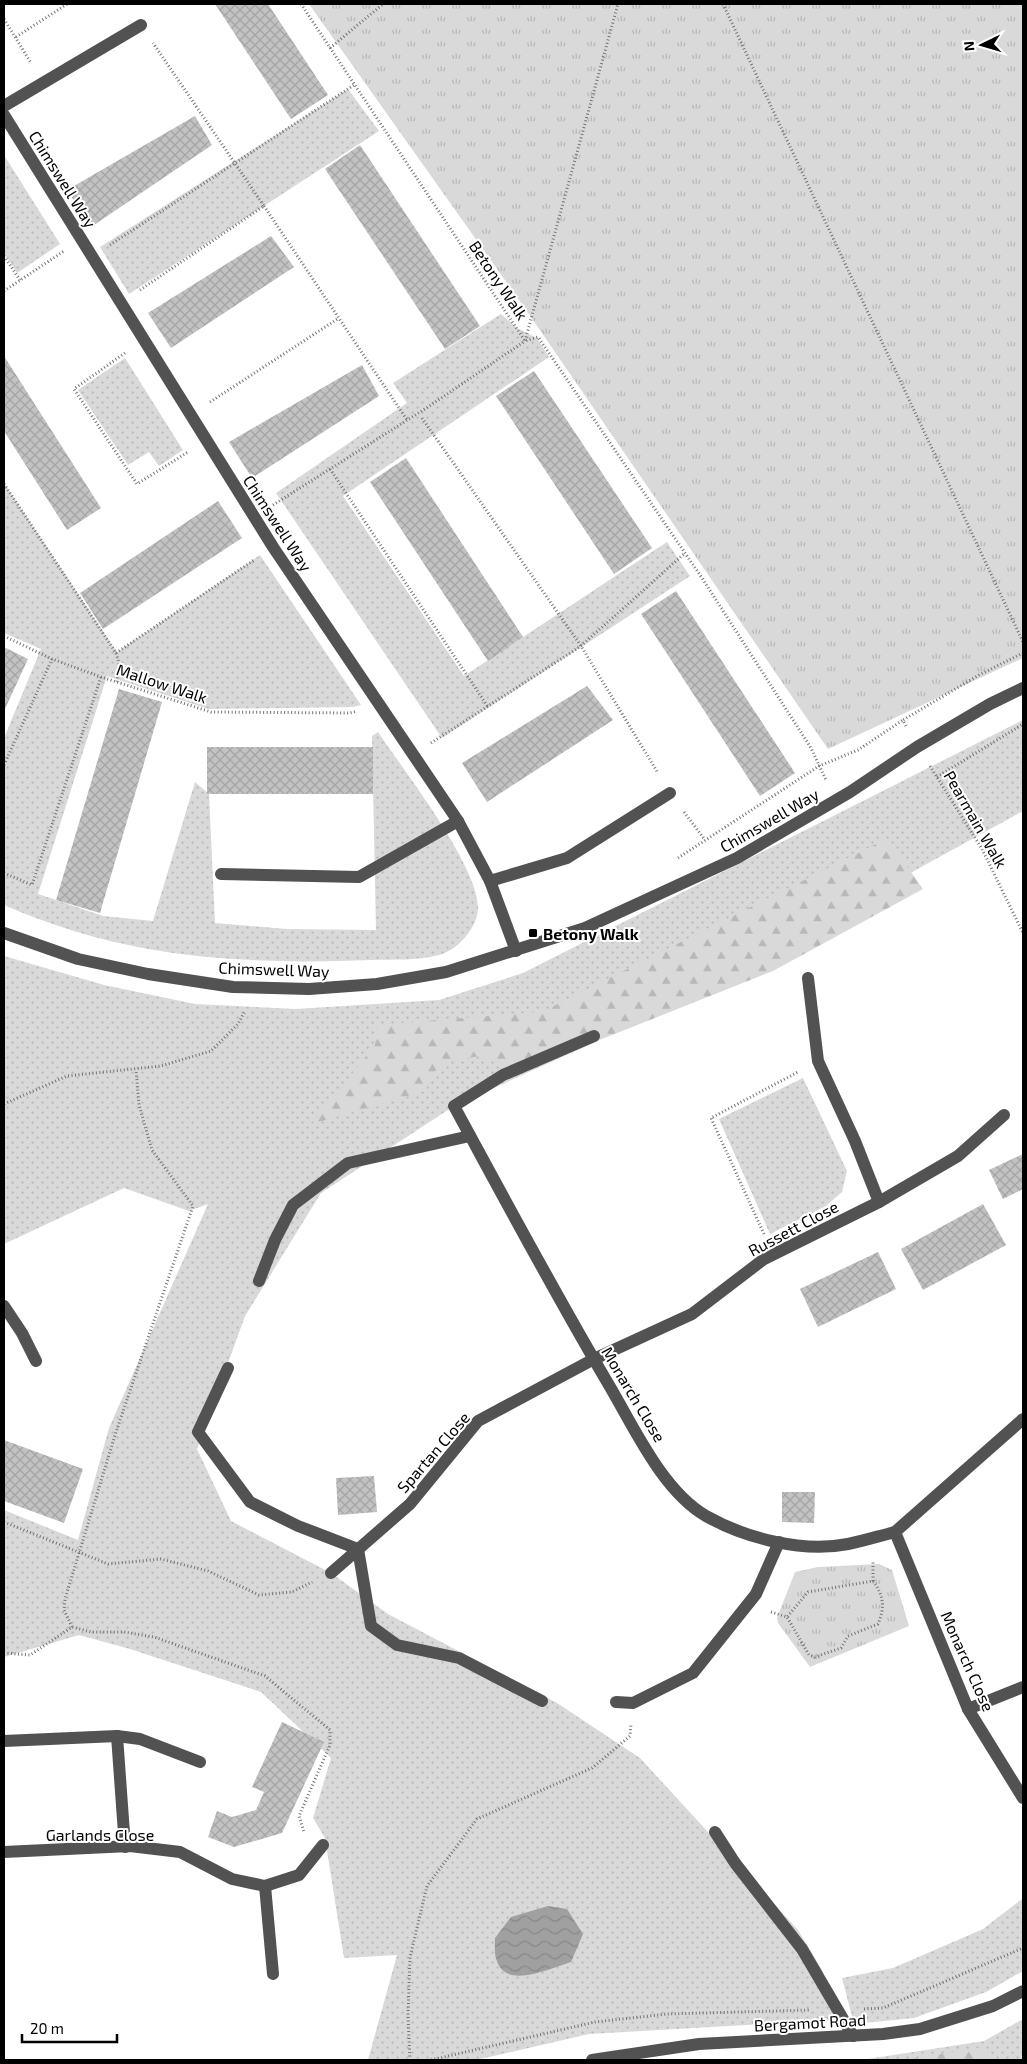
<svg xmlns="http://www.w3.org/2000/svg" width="1027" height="2064" viewBox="0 0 1027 2064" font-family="'Exo 2',sans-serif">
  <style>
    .grass { fill: url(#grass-dots) }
    .forest { fill: url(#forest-firs) }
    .park { fill: url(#park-tufts) }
    .water { fill: url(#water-waves) }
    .building { fill: url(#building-cross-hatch) }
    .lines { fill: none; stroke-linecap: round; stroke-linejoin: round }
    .path { stroke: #747474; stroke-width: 3; stroke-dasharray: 1 2.5; stroke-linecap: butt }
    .minor { stroke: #525252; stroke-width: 12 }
    .poi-dot { fill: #000; stroke: #fff; stroke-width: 2 }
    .labels { text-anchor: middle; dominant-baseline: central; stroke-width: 4; stroke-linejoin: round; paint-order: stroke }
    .street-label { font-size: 16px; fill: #000; stroke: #fff }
    .poi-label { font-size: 16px; font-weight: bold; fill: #000; stroke: #fff; text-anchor: start }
  </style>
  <defs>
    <pattern id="grass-dots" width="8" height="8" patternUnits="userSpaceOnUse" patternTransform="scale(1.25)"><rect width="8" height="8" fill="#d9d9d9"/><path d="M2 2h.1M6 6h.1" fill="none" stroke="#b8b8b8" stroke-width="1.8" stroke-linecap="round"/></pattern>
    <pattern id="forest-firs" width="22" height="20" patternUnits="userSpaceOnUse" patternTransform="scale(1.25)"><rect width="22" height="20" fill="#d9d9d9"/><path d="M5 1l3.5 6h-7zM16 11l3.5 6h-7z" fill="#b8b8b8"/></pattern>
    <pattern id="park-tufts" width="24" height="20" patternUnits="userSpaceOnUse" patternTransform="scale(1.25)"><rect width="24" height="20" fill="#d9d9d9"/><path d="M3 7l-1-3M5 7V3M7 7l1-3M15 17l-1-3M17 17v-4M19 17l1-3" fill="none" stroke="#b8b8b8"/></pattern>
    <pattern id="water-waves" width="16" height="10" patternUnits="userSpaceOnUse" patternTransform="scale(1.25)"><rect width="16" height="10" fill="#a0a0a0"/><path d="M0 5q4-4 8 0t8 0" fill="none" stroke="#888"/></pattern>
    <pattern id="building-cross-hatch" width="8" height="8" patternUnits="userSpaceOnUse" patternTransform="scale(1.25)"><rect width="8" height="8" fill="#c2c2c2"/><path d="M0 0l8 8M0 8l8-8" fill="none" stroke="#a5a5a5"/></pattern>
  </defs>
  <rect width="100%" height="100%" fill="#fff"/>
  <g class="grass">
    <polygon points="348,89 379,131 129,294 100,247"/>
    <polygon points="4,155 60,244 17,273 4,253"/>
    <polygon points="501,314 517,328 537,338 549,357 343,496 464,676 667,542 690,576 442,738 276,493 407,403 393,383"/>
    <polygon points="125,358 183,450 159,466 149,452 128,465 78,390"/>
    <path d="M4,483L117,652L260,555L361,705L353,707L209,709L107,676L38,894L103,916L153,921L195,782L209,794L215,923L287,929L376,930L372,736L378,732C404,771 478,865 478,908C478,927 457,951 439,955C416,961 393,959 371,960C296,963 222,962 148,949C99,940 49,925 4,905V738L41,649L4,633Z"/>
    <polygon points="1023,720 1023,811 852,905 566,1049 602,1039 454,1106 321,1193 245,1316 197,1449 231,1521 331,1573 388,1614 557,1703 640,1758 798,1930 822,1970 834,2020 589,2034 476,2060 368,2060 397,1955 344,1958 325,1838 313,1818 331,1758 261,1692 130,1649 79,1635 4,1657 4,1510 78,1540 109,1428 208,1204 189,1211 124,1188 4,1244 4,956 104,985 195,1004 296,1009 439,1000 523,973"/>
    <polygon points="803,1078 847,1171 842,1192 826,1206 770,1234 719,1119"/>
    <polygon points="1023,1898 1023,1971 986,1992 914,2018 854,2024 842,1978 893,1968 983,1929"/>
    <polygon points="1023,2019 1023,2060 861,2060 984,2041"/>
  </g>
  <g class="forest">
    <polygon points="882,841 901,858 923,889 773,971 602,1039 505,1068 481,1056 453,1060 434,1072 425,1091 312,1124 375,1045 377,1025 537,1012 548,1009"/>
    <polygon points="983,2047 991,2060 905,2060"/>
  </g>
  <g class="park">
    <polygon points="309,4 1023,4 1023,658 828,749 524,307"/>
    <polygon points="879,1564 892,1570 909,1626 810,1667 778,1623 777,1618 795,1572 818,1567"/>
  </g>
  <path class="water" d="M548,1906L567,1909L583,1934L571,1962C551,1968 506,1990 497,1961C494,1955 495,1945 495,1938L511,1917Z"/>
  <g class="building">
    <polygon points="215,4 268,4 328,95 291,119"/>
    <polygon points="195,116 212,145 91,227 67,190"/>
    <polygon points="360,145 480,326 445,349 325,169"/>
    <polygon points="271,236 294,267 171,348 148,313"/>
    <polygon points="4,356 101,508 67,530 4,431"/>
    <polygon points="362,365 379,396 252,478 229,442"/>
    <polygon points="534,371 652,548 614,574 496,396"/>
    <polygon points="406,458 523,637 488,661 370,482"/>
    <polygon points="218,501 242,538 103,629 80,593"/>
    <polygon points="676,591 795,773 760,796 641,614"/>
    <polygon points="4,647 28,659 4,711"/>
    <polygon points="587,686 613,720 487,802 462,763"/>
    <polygon points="119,689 162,702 100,913 56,900"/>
    <rect x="207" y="747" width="166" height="47"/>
    <polygon points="1023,1154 1023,1189 1003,1199 989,1170"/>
    <polygon points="983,1204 1006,1245 923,1290 901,1249"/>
    <polygon points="878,1252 896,1289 818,1327 800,1289"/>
    <polygon points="4,1440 83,1469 64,1523 4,1501"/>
    <polygon points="374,1476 377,1512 338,1515 336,1478"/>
    <polygon points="782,1492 815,1492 814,1523 782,1522"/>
    <polygon points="282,1722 324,1742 282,1833 234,1847 208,1837 217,1811 232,1817 256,1810 264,1792 252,1787"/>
  </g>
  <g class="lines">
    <g class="path">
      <polyline points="301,4 525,341 538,337 702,578 811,748 826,780"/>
      <polyline points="723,4 1023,642"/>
      <polyline points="4,19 31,63"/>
      <polyline points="16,37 67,4"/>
      <polyline points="330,48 383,4"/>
      <polyline points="264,206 407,420"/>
      <polyline points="110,245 354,85"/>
      <polyline points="4,256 20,280"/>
      <polyline points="140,290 264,206 153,43"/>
      <polyline points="4,291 64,251"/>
      <polyline points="125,353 74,389 137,484 188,452"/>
      <polyline points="210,402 339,318"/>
      <polyline points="422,418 581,646 658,773"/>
      <polyline points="330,469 488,707"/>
      <polyline points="4,484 116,653 119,663 117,682"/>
      <polyline points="273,505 428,407 525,341 618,4"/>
      <polyline points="4,636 52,659 101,677 211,712 350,713 357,711"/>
      <polyline points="116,653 254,560"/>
      <polyline points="906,726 903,720 979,675 1023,653"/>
      <polyline points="431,743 581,646 685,553"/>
      <polyline points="4,765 52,659"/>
      <polyline points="930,766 982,849 1023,933"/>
      <polyline points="937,777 1023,724"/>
      <polyline points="684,812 705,840"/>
      <polyline points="678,858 819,766 858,750 903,720"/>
      <polyline points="4,873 32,885 101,677"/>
      <polyline points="4,1104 67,1076 161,1066 211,1051 238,1024 245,1011"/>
      <polyline points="764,1234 711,1118 798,1072"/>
      <polyline points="4,1522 108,1564 161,1559 208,1571 259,1595 292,1592 312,1582"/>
      <polyline points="873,1581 873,1561"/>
      <path d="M771,1612L787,1617L808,1592L873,1581C884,1596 885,1607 878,1624L848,1636L841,1648L815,1657L809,1655L787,1617"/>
      <polyline points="72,1627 64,1610 65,1599 116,1432 193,1206 152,1150 139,1105 136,1070"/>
      <polyline points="4,1653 30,1655 72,1627 91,1632 124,1632 154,1637 265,1676 330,1730 330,1745 299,1816 304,1832"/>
      <polyline points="864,2009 883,2008 1023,1948"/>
      <polyline points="410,2060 408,2015 410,1957 427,1886 477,1819 592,1768 630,1736 631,1724"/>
      <polyline points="431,2060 595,2022 667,2014 810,2010"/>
    </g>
    <g class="minor">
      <polyline points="4,106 141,25"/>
      <polyline points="4,115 273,547 458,821 490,881 516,951"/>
      <polyline points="221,874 359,877 458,821"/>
      <polyline points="490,881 567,858 670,793"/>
      <polyline points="4,933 78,959 148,974 233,987 309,989 377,984 446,972 585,928 737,858 850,792 917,747 990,704 1023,688"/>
      <polyline points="808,978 818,1061 855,1141 879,1202"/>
      <path d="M594,1036L503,1075L454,1106C504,1198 553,1290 606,1380C632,1423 661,1490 706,1516C745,1538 802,1553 848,1544C863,1541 879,1536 895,1532"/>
      <polyline points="259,1281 275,1240 293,1205 348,1163 470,1136"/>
      <polyline points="4,1306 22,1333 36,1361"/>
      <polyline points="228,1368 198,1432 250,1502 298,1526 358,1549 371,1626 397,1645 459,1658 542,1701"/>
      <polyline points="1023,1419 895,1532 968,1709 1023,1798"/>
      <polyline points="331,1573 410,1504 478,1421 594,1359 692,1314 764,1259 879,1202 958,1156 1004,1115"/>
      <polyline points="616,1702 633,1703 693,1673 756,1594 779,1542"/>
      <polyline points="968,1709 1023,1687"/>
      <polyline points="117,1736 125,1847"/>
      <polyline points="4,1741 117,1736 140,1739 200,1762"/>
      <polyline points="715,1832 735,1863 802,1949 853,2036"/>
      <polyline points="4,1852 130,1846 180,1852 232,1879 265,1886 299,1875 323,1845"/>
      <polyline points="265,1886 273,1974"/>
      <polyline points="592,2060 699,2044 883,2034 920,2029 993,2006 1023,1991"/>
    </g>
  </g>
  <rect class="poi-dot" x="528" y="928" width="10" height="10" rx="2.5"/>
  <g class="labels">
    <g class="street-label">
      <text transform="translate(63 179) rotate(58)">Chimswell Way</text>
      <text transform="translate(499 280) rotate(56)">Betony Walk</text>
      <text transform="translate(278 523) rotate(57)">Chimswell Way</text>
      <text transform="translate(162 683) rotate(18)">Mallow Walk</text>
      <text transform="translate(976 819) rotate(60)">Pearmain Walk</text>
      <text transform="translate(769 820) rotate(-30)">Chimswell Way</text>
      <text transform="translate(274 969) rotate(2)">Chimswell Way</text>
      <text transform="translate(793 1228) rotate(-28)">Russett Close</text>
      <text transform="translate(634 1394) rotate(59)">Monarch Close</text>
      <text transform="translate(433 1452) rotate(-49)">Spartan Close</text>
      <text transform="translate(968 1661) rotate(66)">Monarch Close</text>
      <text x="100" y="1834">Garlands Close</text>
      <text transform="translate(810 2022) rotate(-3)">Bergamot Road</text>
    </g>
    <g class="poi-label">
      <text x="543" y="933">Betony Walk</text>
    </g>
  </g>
  <rect width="1027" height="2064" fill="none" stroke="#000000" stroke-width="10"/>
  <g transform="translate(982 45) rotate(265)" stroke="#ffffff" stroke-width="4" paint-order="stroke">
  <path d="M0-4L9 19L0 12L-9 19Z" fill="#000000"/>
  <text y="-8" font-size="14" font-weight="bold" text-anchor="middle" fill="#000000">N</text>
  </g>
  <path d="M22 2034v8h95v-8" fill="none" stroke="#000000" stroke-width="2.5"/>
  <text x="30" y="2034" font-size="15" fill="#000000" stroke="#ffffff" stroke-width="4" paint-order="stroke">20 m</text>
</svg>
